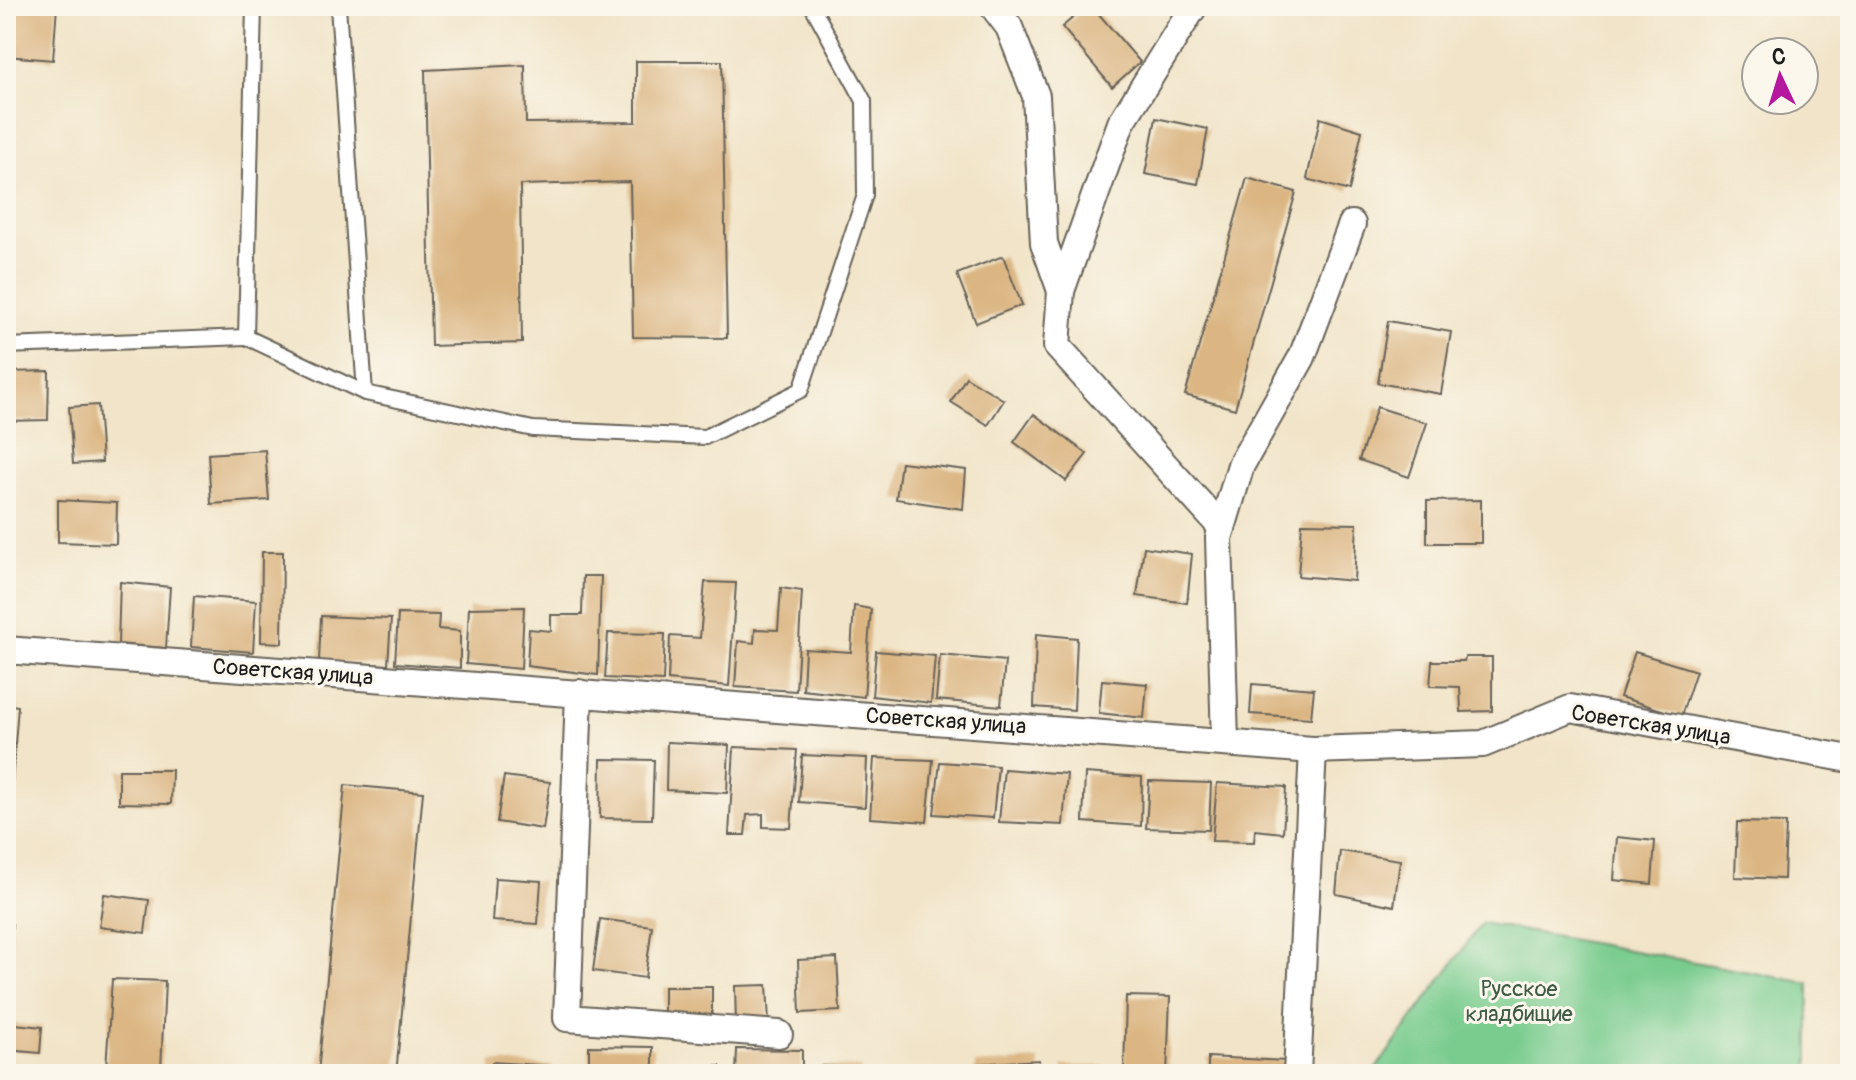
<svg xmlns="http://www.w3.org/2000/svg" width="1856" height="1080" viewBox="0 0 1856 1080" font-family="Pangolin,sans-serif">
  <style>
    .green { fill: #79cc8e; stroke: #4a7455; stroke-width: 2 }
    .building { fill: #dbb683 }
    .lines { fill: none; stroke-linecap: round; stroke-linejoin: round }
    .service-casing { stroke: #676258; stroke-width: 18 }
    .minor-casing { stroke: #676258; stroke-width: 30 }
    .service { stroke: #fff; stroke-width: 14 }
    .minor { stroke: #fff; stroke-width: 26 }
    .labels { text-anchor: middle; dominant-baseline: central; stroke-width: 6; stroke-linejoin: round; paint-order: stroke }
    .street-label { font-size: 22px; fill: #1c1c1c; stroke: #fbf7ec }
    .park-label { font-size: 22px; fill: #3d5a44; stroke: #fbf7ec }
  </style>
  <rect width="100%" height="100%" fill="#fbf7ec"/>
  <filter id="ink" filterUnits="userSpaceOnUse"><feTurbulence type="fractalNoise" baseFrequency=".0125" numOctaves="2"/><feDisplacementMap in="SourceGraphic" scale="16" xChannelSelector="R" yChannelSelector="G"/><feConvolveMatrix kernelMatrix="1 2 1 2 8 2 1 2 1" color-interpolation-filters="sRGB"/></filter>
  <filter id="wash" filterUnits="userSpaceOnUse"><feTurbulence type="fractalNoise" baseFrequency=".006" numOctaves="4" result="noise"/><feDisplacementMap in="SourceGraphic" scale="32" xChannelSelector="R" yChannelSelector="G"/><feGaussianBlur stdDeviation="1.8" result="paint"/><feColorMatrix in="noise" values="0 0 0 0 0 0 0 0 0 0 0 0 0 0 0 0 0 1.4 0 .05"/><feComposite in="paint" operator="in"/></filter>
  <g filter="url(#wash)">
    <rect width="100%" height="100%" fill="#f1e4c8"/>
    <polygon class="green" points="1482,923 1809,983 1809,1074 1372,1074"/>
    <g id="blocks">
      <g class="building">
        <polygon points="6,6 57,6 53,60 6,56"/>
        <polygon points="1087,6 1092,6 1140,62 1112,87 1062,27"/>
        <polygon points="636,61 722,61 727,338 633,337 630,182 520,185 522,343 431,346 425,70 525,65 526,123 636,122"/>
        <polygon points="1156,118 1208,129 1198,184 1145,174"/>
        <polygon points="1320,118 1362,131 1349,191 1307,179"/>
        <polygon points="1247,178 1296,192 1235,409 1185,395"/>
        <polygon points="1003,256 1022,305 976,323 957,274"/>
        <polygon points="1388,321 1451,332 1441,394 1378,383"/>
        <polygon points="49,371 48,420 6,421 6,372"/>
        <polygon points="966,377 1004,400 988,425 951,402"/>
        <polygon points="98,405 102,462 73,464 69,407"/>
        <polygon points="1377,407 1427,423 1409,477 1359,460"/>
        <polygon points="1034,414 1087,454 1066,481 1014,442"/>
        <polygon points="265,450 269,500 211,504 208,454"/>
        <polygon points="901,462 966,470 963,509 896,499"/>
        <polygon points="58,500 117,503 116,544 58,542"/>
        <polygon points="1481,500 1481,543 1427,543 1427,501"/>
        <polygon points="1302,523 1357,524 1354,581 1298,576"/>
        <polygon points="1144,547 1192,554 1187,603 1137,596"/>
        <polygon points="262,552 283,552 282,643 261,642"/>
        <polygon points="583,576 601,576 598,675 527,666 529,629 551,631 551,615 582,615"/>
        <polygon points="120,582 170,587 166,648 118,644"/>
        <polygon points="705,582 736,583 729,686 668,680 670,636 700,638"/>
        <polygon points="781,588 802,591 796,691 735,687 738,641 754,643 755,629 778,630"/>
        <polygon points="194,596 256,601 253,652 191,647"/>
        <polygon points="854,606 871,609 864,697 803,690 805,649 851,652"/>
        <polygon points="524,607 521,669 466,664 469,608"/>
        <polygon points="398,614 439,615 438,629 460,631 460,668 395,663"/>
        <polygon points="321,616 391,619 388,665 319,661"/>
        <polygon points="608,633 665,634 663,681 605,678"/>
        <polygon points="1036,634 1077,638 1074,710 1034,707"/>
        <polygon points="876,651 935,656 931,703 872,696"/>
        <polygon points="1635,652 1696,671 1681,716 1620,697"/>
        <polygon points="940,655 1005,661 1001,706 936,700"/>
        <polygon points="1465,657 1492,657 1492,711 1461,712 1460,687 1430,686 1432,661 1464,661"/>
        <polygon points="1102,680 1147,684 1144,718 1099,713"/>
        <polygon points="1252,684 1314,689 1311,718 1250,714"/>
        <polygon points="6,704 18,706 11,796 6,796"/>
        <polygon points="667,742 729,745 727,793 666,790"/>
        <polygon points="734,747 797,750 791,828 763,827 763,814 747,815 745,835 729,835"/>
        <polygon points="802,755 867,758 865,807 799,802"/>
        <polygon points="874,758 933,760 927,822 870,818"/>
        <polygon points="601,759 654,760 652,819 600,818"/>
        <polygon points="940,762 998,766 993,818 934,814"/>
        <polygon points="1004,769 1067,774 1063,825 999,822"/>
        <polygon points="119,770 172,770 171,804 119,803"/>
        <polygon points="1085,773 1142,777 1141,826 1083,822"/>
        <polygon points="504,776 550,782 543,829 497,822"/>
        <polygon points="1149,781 1211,783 1209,830 1146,828"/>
        <polygon points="1217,783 1286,787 1283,833 1255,830 1254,842 1212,841"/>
        <polygon points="345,785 423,792 396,1074 318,1074"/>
        <polygon points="1737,822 1786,823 1784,879 1735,877"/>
        <polygon points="1617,837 1655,841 1652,884 1614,880"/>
        <polygon points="1340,851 1400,860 1394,906 1336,894"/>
        <polygon points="495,878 541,881 538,924 492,921"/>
        <polygon points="104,894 149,900 145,933 99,927"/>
        <polygon points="600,919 652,926 645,978 593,971"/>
        <polygon points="6,924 12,924 8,975 6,975"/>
        <polygon points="837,958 840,1011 800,1013 798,960"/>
        <polygon points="112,979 165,981 161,1070 106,1068"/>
        <polygon points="767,985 769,1023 736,1024 735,986"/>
        <polygon points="664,987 712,987 712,1019 664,1020"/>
        <polygon points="1126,996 1170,997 1167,1074 1124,1074"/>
        <polygon points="6,1023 42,1027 40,1053 6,1050"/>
        <polygon points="589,1046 653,1047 653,1074 589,1074"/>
        <polygon points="737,1049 802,1050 802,1074 736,1074"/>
        <polygon points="1208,1057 1287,1061 1287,1074 1208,1074"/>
        <polygon points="1039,1060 1040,1074 975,1074 975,1064"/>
        <polygon points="492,1062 552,1066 552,1074 491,1074"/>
        <polygon points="720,1066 720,1074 671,1074 670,1067"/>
        <polygon points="822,1066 862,1068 862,1074 821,1074"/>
        <rect x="1063" y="1066" width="42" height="8"/>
      </g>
    </g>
  </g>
  <g filter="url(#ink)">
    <use href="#blocks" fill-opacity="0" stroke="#676258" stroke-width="2"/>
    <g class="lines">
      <defs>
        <g id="service">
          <polyline points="246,337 365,393 338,6"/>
          <polyline points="6,346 246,337 254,6"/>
          <polyline points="365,393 533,429 705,437 801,390 865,195 864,101 812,6"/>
        </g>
        <g id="minor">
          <polyline points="993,6 1009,27 1036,96 1044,243 1061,291"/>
          <polyline points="1194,6 1121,123 1061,291 1057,346 1222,528"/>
          <polyline points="6,650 1313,750 1483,744 1570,708 1850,759"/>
          <polyline points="579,693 567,1018 779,1034"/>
          <polyline points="1225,743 1219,538 1241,465 1302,357 1352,224"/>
          <polyline points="1297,1074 1313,750"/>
        </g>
      </defs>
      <use href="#service" class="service-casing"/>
      <use href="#minor" class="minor-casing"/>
      <use href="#service" class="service"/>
      <use href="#minor" class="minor"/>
    </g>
  </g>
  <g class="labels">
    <g class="street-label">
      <text transform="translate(293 672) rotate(4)">Советская улица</text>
      <text transform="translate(946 721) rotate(4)">Советская улица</text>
      <text transform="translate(1651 725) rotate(9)">Советская улица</text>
    </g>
    <g class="park-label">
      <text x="1519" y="989">Русское<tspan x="1519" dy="25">кладбищие</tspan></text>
    </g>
  </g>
  <rect width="1856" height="1080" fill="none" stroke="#fbf7ec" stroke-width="32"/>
  <g transform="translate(1780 76) rotate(356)"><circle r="38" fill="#fbf7ec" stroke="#a29f99" stroke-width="2"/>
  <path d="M0-6L14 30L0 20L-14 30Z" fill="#b5179e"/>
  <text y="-12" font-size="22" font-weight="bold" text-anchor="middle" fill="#1c1c1c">С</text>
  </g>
</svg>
